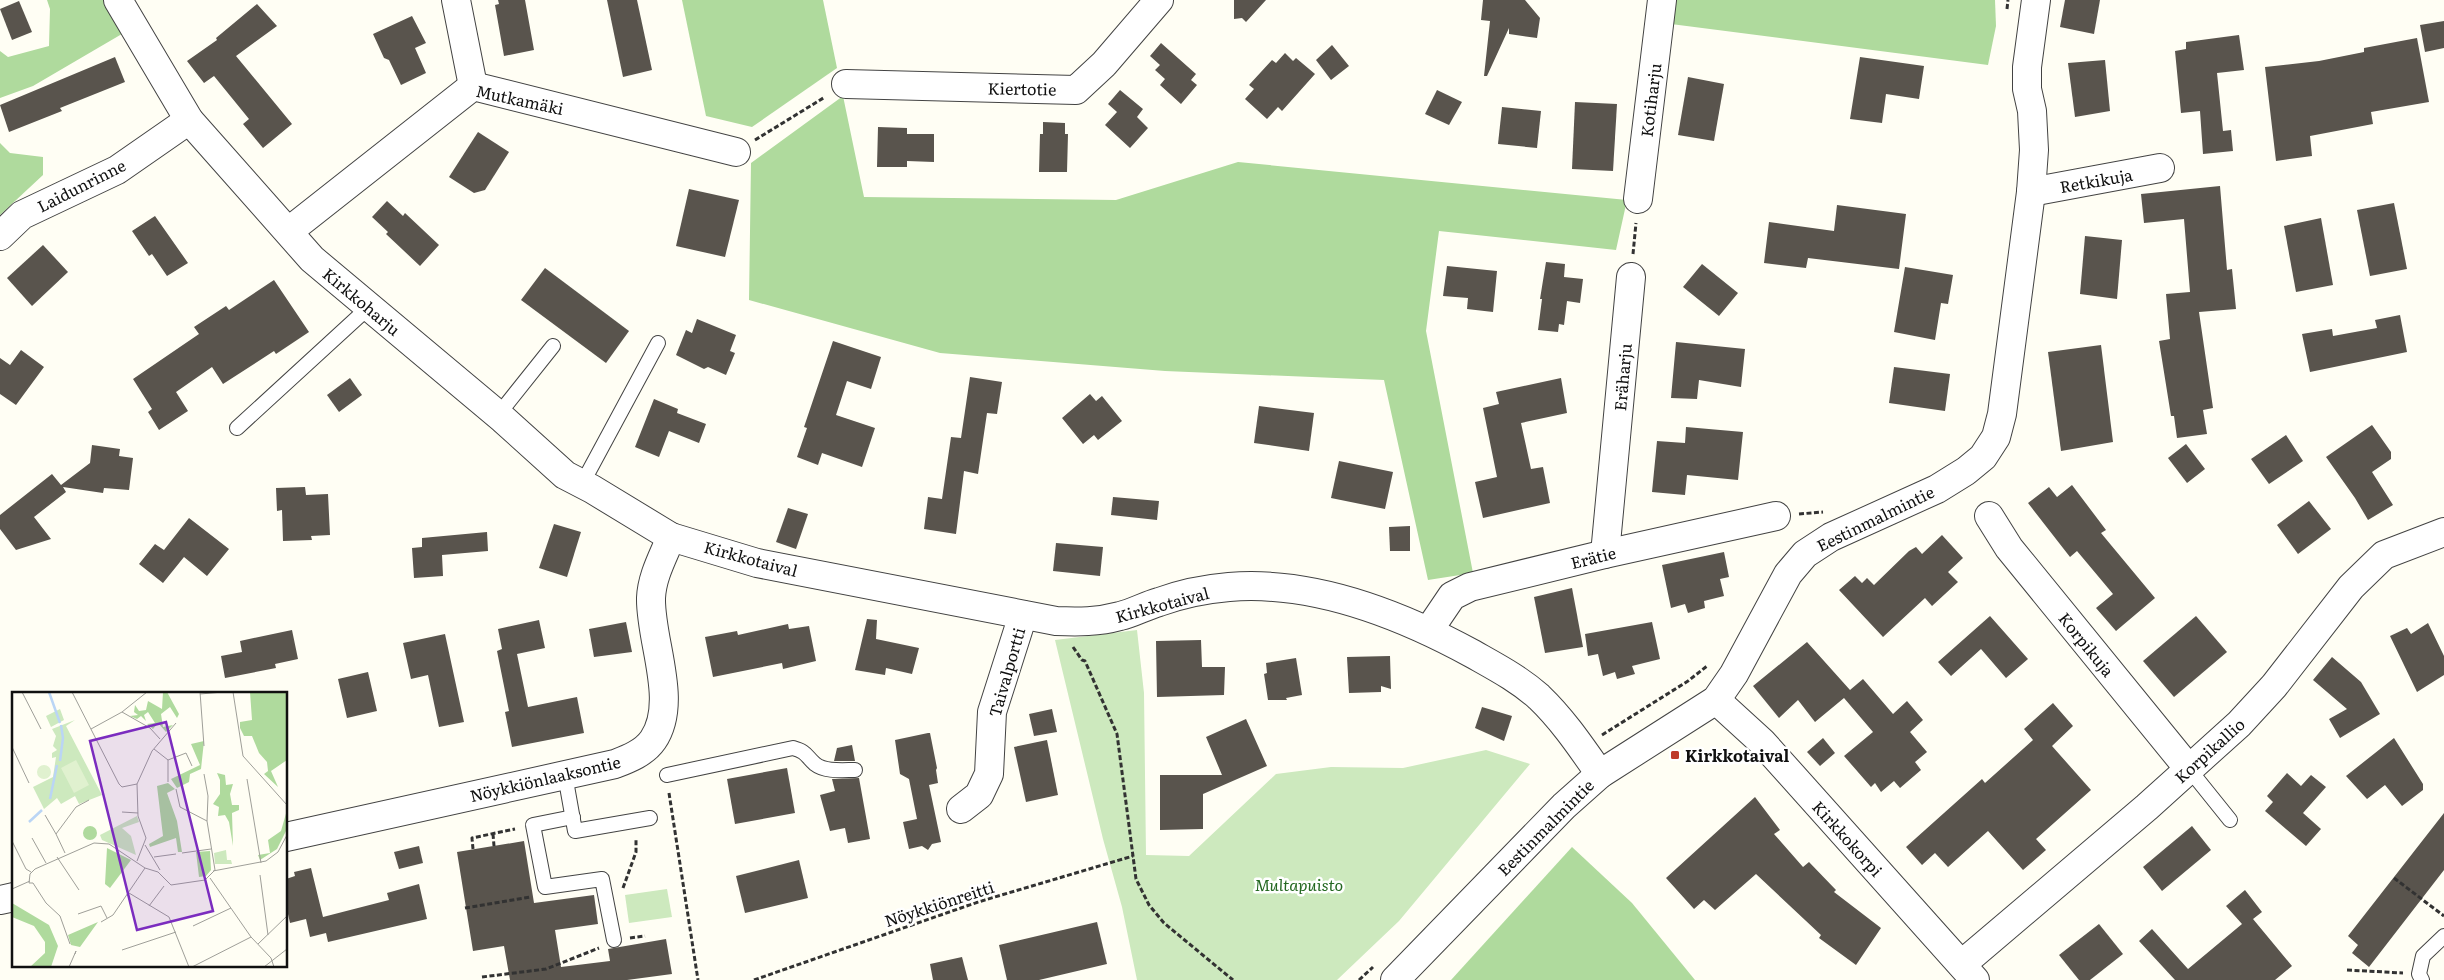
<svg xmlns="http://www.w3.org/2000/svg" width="2444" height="980" viewBox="0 0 2444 980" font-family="Literata,serif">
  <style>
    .green { fill: #cde9be }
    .forest { fill: #afda9d }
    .building { fill: #59544d }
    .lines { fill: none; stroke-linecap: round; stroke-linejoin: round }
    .service-casing { stroke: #434343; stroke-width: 16 }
    .minor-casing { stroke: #434343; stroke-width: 30 }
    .tertiary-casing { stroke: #434343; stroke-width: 30 }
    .path { stroke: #323232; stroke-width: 3; stroke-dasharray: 5 2.5; stroke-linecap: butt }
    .service { stroke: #fff; stroke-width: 14 }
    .minor { stroke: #fff; stroke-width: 28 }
    .tertiary { stroke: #fff; stroke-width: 28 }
    .poi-dot { fill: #be3b2b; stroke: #fff; stroke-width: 2 }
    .labels { text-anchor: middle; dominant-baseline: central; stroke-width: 5; stroke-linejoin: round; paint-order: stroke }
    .street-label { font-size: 16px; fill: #101010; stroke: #fff }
    .poi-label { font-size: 16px; font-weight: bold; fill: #101010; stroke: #fff; text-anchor: start }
    .park-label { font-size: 16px; font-style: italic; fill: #246821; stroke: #fff }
    .inset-river { fill: none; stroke: #bad5f5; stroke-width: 2.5 }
    .inset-road { fill: none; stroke: #9f9f99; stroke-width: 1 }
    .view { fill: #7b2cbf; fill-opacity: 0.15; stroke: #7b2cbf; stroke-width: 2.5 }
    .inset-edge { fill: none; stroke: #101010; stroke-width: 2.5 }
  </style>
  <rect width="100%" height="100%" fill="#fffef4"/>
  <g class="green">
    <polygon points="1137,630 1144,693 1146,855 1189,856 1276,774 1331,767 1403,768 1486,750 1530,764 1399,921 1337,980 1137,980 1122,907 1103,839 1055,640"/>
    <polygon points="667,889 672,917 629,923 625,895"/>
  </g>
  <g class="forest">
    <polygon points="47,0 106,0 127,31 33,86 0,98 0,51 8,57 49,46 50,9"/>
    <polygon points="682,0 823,0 837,68 752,127 706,116"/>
    <polygon points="1674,0 1995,0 1996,26 1988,65 1671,24"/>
    <polygon points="843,96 864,197 1116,200 1238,162 1627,200 1616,250 1439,231 1426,331 1473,573 1428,580 1384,380 1165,371 940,353 749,300 751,163"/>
    <polygon points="0,143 10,153 43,157 43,175 0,215"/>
    <polygon points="1572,847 1632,903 1695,980 1451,980"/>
  </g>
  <g class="building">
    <polygon points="498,0 525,0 534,50 504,56 495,5 499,4"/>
    <polygon points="607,0 637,0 652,70 623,77"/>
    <polygon points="1234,0 1266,0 1246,22 1242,18 1234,19"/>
    <polygon points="1483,0 1525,0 1540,18 1537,38 1509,34 1509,28 1487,76 1484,76 1490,21 1481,20"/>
    <polygon points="2065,0 2100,0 2094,34 2060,27"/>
    <polygon points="19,1 32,32 12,40 0,9"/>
    <polygon points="257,4 277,26 236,56 292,124 263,148 243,124 249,119 214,76 204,83 187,61 217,40 216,38"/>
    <polygon points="412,16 426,43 415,48 426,73 401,85 389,60 384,58 373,34"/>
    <polygon points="2444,21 2444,48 2425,52 2420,25"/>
    <polygon points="2239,35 2244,70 2217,73 2223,131 2231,130 2233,151 2203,154 2200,111 2181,113 2175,51 2186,49 2186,42"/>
    <polygon points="2417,38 2429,102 2371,112 2373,124 2310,136 2312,156 2276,161 2265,67 2319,61 2364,52 2364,48"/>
    <polygon points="1161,43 1196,74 1191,80 1197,85 1181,104 1160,85 1165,79 1155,70 1160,65 1150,56"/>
    <polygon points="1332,45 1349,66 1331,80 1316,60"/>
    <polygon points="1285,53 1293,61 1296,58 1315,74 1282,111 1278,107 1267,119 1245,99 1254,89 1249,85 1272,60 1276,63"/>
    <polygon points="115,57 125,82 60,108 62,111 9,132 0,105"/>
    <polygon points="1860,57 1924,66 1919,99 1886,94 1882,123 1850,119"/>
    <polygon points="2105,60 2110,111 2075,117 2068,63"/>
    <polygon points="1688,77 1724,84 1714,141 1678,135"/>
    <polygon points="1120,90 1143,109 1137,117 1148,128 1130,148 1105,125 1117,112 1108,104"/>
    <polygon points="1437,90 1462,102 1449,125 1425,114"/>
    <polygon points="1575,102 1617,104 1613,171 1572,169"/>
    <polygon points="1502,107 1541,111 1537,148 1498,144"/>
    <polygon points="1043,122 1065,123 1065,134 1068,134 1067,172 1039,172 1040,134 1043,134"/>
    <polygon points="878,127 907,128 907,134 934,134 934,162 907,161 907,167 877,167"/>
    <polygon points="478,132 509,152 485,190 474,193 449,177"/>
    <polygon points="2220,186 2227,270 2232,269 2236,309 2199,312 2213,408 2203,410 2207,434 2177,438 2174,416 2171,416 2159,341 2170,339 2166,294 2190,292 2184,219 2144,223 2141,194"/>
    <polygon points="689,189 739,200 725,257 676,246"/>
    <polygon points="387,201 403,216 405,213 439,245 420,266 386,234 388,232 372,217"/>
    <polygon points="2394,203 2407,269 2370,276 2357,210"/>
    <polygon points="1837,205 1906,214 1899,269 1808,258 1806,268 1764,263 1769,222 1834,231"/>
    <polygon points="155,216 188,263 167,276 152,254 149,256 132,231"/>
    <polygon points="2321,218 2333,285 2296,292 2284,226"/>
    <polygon points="2085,236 2122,240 2117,299 2080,294"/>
    <polygon points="43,245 68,272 32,306 7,278"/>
    <polygon points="1546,262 1565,264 1564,277 1583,279 1580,303 1567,301 1564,325 1559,324 1558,332 1538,330 1542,299 1540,299"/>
    <polygon points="1702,264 1738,293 1719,316 1683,287"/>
    <polygon points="1447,266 1497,271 1493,312 1467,309 1468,298 1443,296"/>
    <polygon points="1905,267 1953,275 1948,304 1941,303 1935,340 1894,332"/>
    <polygon points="545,268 629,331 606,363 521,300"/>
    <polygon points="274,280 309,332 276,354 274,351 223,384 212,367 176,392 188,411 159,430 148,412 152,409 133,379 199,334 194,327 226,306 229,310"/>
    <polygon points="2400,315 2407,352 2310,372 2302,334 2332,329 2333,336 2377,328 2375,320"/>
    <polygon points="697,319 736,335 730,351 735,353 726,375 708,367 704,369 676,355 686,330 692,333"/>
    <polygon points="833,341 881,357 871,389 847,381 836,415 875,428 862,467 822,453 818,465 797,457 807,428 804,427"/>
    <polygon points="1676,342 1745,349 1741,387 1699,380 1697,399 1671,398"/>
    <polygon points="2101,345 2113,442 2061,451 2048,352"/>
    <polygon points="21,350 44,367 16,405 0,394 0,358 10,365"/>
    <polygon points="1894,367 1950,374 1945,411 1889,403"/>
    <polygon points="970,377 1002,382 997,414 987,413 978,474 964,471 956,534 924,529 928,497 942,499 951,437 961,438"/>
    <polygon points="350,378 362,395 339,412 327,395"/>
    <polygon points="1561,378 1567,413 1521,423 1531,469 1543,467 1550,503 1483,518 1475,482 1497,477 1483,408 1499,404 1496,392"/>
    <polygon points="1090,394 1096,401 1102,396 1122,421 1098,440 1094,435 1083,444 1062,418"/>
    <polygon points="654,399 678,409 677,413 706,424 699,443 669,431 659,457 635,447"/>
    <polygon points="1259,406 1314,413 1309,451 1254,443"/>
    <polygon points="2372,425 2391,452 2391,459 2372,472 2393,505 2368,520 2355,498 2326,457"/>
    <polygon points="1686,427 1743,432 1738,480 1687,475 1685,495 1652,492 1657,441 1685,443"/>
    <polygon points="2286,435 2303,461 2269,484 2251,459"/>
    <polygon points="2186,444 2205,469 2187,483 2168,458"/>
    <polygon points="92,445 120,449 119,456 133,458 129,490 104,488 103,493 63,487 66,492 34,517 51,539 16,550 0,529 0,515 52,474 61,485 90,463"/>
    <polygon points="1339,461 1393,472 1385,509 1331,498"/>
    <polygon points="2072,485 2106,530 2101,533 2155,598 2116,631 2096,608 2113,594 2077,551 2070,557 2028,503 2049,487 2057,497"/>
    <polygon points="305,487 306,495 328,494 330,535 311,536 312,540 283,541 282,510 277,511 276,488"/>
    <polygon points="1113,497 1159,501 1157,520 1111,515"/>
    <polygon points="2309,501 2331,529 2298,554 2277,525"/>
    <polygon points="788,508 808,514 796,549 776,542"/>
    <polygon points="189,518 229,549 207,576 184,557 163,583 139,564 155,544 164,550"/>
    <polygon points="554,524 581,532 567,577 539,568"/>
    <polygon points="1410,526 1410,551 1390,551 1389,527"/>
    <polygon points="487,532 488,551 442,555 443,576 414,578 412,548 422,547 422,538"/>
    <polygon points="1942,535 1963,558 1948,572 1958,582 1932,606 1925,598 1883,637 1839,590 1855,576 1862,583 1867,578 1874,585 1909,551 1916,547 1922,554"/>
    <polygon points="1056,543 1103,547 1100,576 1053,571"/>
    <polygon points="1724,552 1729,577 1720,579 1724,596 1704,601 1705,608 1688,613 1685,604 1671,608 1662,565"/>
    <polygon points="1572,588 1583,647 1545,653 1534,597"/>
    <polygon points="1990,616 2028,659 2006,678 1981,649 1951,676 1938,662"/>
    <polygon points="2196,616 2227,652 2174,697 2143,661"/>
    <polygon points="867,619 877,620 876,639 919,648 912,674 886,668 885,675 855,670"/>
    <polygon points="539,620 545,648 517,654 528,707 577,697 584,733 512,747 505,712 509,711 497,651 502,649 498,629"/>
    <polygon points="626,622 632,652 594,657 589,629"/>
    <polygon points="1652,622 1660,659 1632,666 1635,674 1617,679 1615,672 1603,676 1598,654 1588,656 1585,634"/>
    <polygon points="2428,623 2444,656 2444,675 2417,692 2390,636 2407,628 2411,634"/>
    <polygon points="788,624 789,629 809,626 816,661 783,669 782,663 713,677 705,637 737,631 738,635"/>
    <polygon points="292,630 298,659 275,664 276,668 225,678 221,656 242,652 240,641"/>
    <polygon points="445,634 464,722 439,727 428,675 411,679 403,643"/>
    <polygon points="1201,640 1202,667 1225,667 1224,695 1157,697 1156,641"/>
    <polygon points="1807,642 1850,690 1863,679 1893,714 1907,701 1923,720 1910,732 1927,752 1915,762 1921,770 1900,788 1894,781 1881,792 1875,783 1871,787 1844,756 1873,732 1844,698 1815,722 1798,700 1779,718 1753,686"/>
    <polygon points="1390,656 1391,689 1381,686 1381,692 1349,693 1347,657"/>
    <polygon points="2332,657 2361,682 2380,714 2340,738 2329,719 2347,709 2313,680"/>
    <polygon points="1296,658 1302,695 1286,698 1287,700 1268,700 1264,674 1267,673 1266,663"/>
    <polygon points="368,672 377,711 347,718 338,679"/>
    <polygon points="2053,703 2073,726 2052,746 2091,790 2036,839 2046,850 2023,870 1988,831 1948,867 1935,853 1922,865 1906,847 1982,779 1985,783 2033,740 2024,729"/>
    <polygon points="1482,707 1512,716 1504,741 1475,728"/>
    <polygon points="1052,709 1057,732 1034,736 1029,714"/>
    <polygon points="1246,719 1267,766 1203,794 1203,829 1160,830 1160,775 1222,775 1206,737"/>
    <polygon points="928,733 930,733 937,768 936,770 938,783 929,785 941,842 932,844 928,850 922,846 909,849 903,822 917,819 909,779 900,774 895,740"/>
    <polygon points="1823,738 1835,753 1820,766 1807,752"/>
    <polygon points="2394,738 2423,784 2423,790 2402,806 2385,785 2367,799 2346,776"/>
    <polygon points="1047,740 1058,795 1026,802 1014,747"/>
    <polygon points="852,745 855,761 834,761 837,748"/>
    <polygon points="787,768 795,813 735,824 727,779"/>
    <polygon points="2287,773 2301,786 2311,775 2326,787 2303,813 2321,829 2306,846 2265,811 2273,802 2267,796"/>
    <polygon points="859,778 870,839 848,843 845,828 830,831 820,795 835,791 832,779"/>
    <polygon points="1755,797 1780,830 1774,834 1803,867 1809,862 1836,890 1834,892 1881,928 1856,965 1819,938 1821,935 1756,874 1715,910 1704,900 1694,909 1666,878"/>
    <polygon points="2444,813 2444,870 2369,967 2352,953 2358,945 2348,936"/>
    <polygon points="2192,826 2211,850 2162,891 2143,867"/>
    <polygon points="524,841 534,903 594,895 598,924 555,930 561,967 610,961 608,949 666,939 672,974 627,980 510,980 504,946 473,951 457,852"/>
    <polygon points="419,846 423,863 399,869 394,852"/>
    <polygon points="799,860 808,898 745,913 736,876"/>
    <polygon points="311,868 323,917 389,900 387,893 419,884 427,919 328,942 326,933 310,937 306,919 290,923 286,905 286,879 295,876 294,872"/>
    <polygon points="2245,890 2262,912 2253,919 2292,966 2275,980 2175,980 2139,941 2152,929 2188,969 2242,924 2226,906"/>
    <polygon points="1097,922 1107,964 1039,980 1007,980 999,945"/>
    <polygon points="2099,924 2123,954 2090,980 2079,980 2059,955"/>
    <polygon points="962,957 968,980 933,980 930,964"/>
  </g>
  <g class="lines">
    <defs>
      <g id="service">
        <polyline points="498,415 553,346"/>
        <polyline points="237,428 369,307"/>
        <polyline points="582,484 658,343"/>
        <polyline points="2189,769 2230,820"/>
        <polyline points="565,775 575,831 650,818"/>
        <path d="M667,775L793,748C807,752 805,755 815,764C825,772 843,770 855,770"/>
        <polyline points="573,817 533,825 545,887 602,879 614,940"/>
        <polyline points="2422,980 2419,974 2423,956 2444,936"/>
      </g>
      <g id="minor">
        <path d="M118,0L189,120L312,259L503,419L565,475L592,489L671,537L757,563L1056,621C1078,622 1098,622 1120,616C1133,613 1145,606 1159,602C1181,594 1205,589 1229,587C1314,580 1400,614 1473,654C1496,667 1519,679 1539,697C1563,720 1581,747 1600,774"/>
        <polyline points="456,0 473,86"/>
        <polyline points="846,84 1076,90 1104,64 1159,0"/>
        <polyline points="2031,192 2160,168"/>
        <polyline points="1638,199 1662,0"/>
        <polyline points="289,231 473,86 736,152"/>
        <polyline points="0,236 22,215 117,170 189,120"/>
        <polyline points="1989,516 2009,548 2189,769"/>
        <polyline points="1605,554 1631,277"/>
        <polyline points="1429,630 1452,596 1470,587 1605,554 1776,516"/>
        <polyline points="1716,700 1762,742 1975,980"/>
        <polyline points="961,809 979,795 989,774 992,712 1023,615"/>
        <path d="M286,837L615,764C628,759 644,753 653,740C679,702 650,641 651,598C652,576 663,557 671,537"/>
        <polyline points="0,900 14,897"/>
        <polyline points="1962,964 2147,807 2239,724 2274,686 2351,587 2384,555 2444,532"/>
      </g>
      <polyline id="tertiary" points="1395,980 1564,806 1600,774 1716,700 1734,674 1788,574 1805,554 1831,537 1937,489 1966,471 1983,457 1996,437 2002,414 2031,192 2034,150 2032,111 2027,89 2027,67 2036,0"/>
    </defs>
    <use href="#service" class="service-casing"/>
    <use href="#minor" class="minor-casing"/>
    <use href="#tertiary" class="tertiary-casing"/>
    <g class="path">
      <polyline points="2007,9 2008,0"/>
      <polyline points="755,140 825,97"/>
      <polyline points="1633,254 1636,223"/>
      <polyline points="1799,514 1823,512"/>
      <polyline points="1073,647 1082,660 1085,661 1117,734 1136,879 1149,905 1164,923 1233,980"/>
      <polyline points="1602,735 1688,681 1707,666"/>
      <polyline points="669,793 698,980"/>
      <polyline points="493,834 494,846"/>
      <polyline points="473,849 472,838 515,829"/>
      <polyline points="2394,878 2444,916"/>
      <polyline points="623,888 636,852 636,839"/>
      <polyline points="465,908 530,897"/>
      <polyline points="630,938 645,936"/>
      <polyline points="2347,970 2403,973"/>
      <polyline points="482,977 546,969 599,948"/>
      <polyline points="754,980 978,902 1133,856"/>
      <polyline points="1359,980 1373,967"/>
    </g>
    <use href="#service" class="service"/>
    <use href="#minor" class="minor"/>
    <use href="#tertiary" class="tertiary"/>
  </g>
  <rect class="poi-dot" x="1670" y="750" width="10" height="10" rx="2.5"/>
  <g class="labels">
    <g class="street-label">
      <text transform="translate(1022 88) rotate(1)">Kiertotie</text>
      <text transform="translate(520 99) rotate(12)">Mutkamäki</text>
      <text transform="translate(1650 100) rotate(-83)">Kotiharju</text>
      <text transform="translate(2096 180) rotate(-10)">Retkikuja</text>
      <text transform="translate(81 185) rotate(-27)">Laidunrinne</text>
      <text transform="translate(362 301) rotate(40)">Kirkkoharju</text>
      <text transform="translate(1622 377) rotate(-85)">Eräharju</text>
      <text transform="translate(1875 518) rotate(-26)">Eestinmalmintie</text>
      <text transform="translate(1593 557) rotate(-14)">Erätie</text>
      <text transform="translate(751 558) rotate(15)">Kirkkotaival</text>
      <text transform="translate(1162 604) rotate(-15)">Kirkkotaival</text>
      <text transform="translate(2087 644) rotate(51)">Korpikuja</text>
      <text transform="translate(1006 672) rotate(-74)">Taivalportti</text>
      <text transform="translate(2209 750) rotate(-42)">Korpikallio</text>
      <text transform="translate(545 778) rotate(-13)">Nöykkiönlaaksontie</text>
      <text transform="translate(1545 827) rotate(-45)">Eestinmalmintie</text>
      <text transform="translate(1848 838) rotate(48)">Kirkkokorpi</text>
      <text transform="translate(939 903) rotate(-18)">Nöykkiönreitti</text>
    </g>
    <g class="poi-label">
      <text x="1685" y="755">Kirkkotaival</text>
    </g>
    <g class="park-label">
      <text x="1299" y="884">Multapuisto</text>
    </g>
  </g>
  <g transform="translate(12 692)">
    <rect width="275" height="275" fill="#fffef4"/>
    <path d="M48,17L52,28L39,35L34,24ZM63,28L54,34L90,103L67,112L63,104L49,112L45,106L32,117L21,95L41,85L44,65L40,66V61L45,58L41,54L44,44L40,37ZM125,124L127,130L110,136L119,144L124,163L90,148L88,143ZM214,158L215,168H219L220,172H203L202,161Z" fill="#cde9be"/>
    <path d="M151,0H155L167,22L165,26L158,15L149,22L151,35L161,33L154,40L146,31L141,37L135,32L143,31L136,20L132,23L134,29L129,24L125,27L118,24L126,23L122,20L123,13L127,19L134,18L136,9L150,17ZM238,0H275V68L259,79L266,95L252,82L256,79L255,70L247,61L240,44H232L228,36V30L240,28ZM192,49L189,77L178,82L177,90L165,96L159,87L188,73L179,52ZM205,81L213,83L214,93L221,92L218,102L220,113H227V118L220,121L221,154L217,130L213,123L206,124L207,115L201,112L208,102V88ZM156,91L163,97L155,101L165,129L170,160H166L164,146L138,155L137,152L151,144L145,94ZM275,118V137L265,157L248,168L246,163L258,161L256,148L269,139ZM71 141a7 7 0 1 1 14 0a7 7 0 1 1-14 0ZM95,156L119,168L98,196L93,192ZM198,159L199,178L194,184L187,185L184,160ZM0,211L37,233L46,254L39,275H18L33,261V250L22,234L0,225ZM86,230L68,255L59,253L56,243Z" fill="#afda9d"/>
    <path d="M64,68L77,93L62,101L49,76ZM25 80a7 7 0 1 1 14 0a7 7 0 1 1-14 0Z" fill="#e0f1cf"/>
    <path class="inset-river" d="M37,0L48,31M48,69L51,46L49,33M38,107L45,73M17,130L30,118"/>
    <path class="inset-road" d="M10,0L29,37M60,0L107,92L110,95L125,92M188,0L192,54M221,0L231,64L275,113M188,2L211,0M110,20L135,0M79,37L110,20L138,36L148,47M0,55L17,91M142,57L156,68V90M156,68L174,61L180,74M192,82L196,104L195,129M235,87L249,171M164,97L168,115L195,129L203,178M110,120L126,121M33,123L44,142M20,146L34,171M0,149L14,177L19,180M133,153L148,178M53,161L44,142L64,115L77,108M170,161L199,157M45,165L67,198M142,165L164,162M125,169L134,146L126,124L125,92L140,59L164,31M201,179L254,169L266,160L275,143M248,183L256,243M198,186L239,245L259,266L262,275M17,191L18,182L23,177L82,151L97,152L133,176L146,180L159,193L193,188L203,178M17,191H21L34,211L48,224L58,252M0,197L18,189M117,201L157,225L177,275M137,214L152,194M66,222L89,214L95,226M89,230L101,223L133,176M181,234L219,216M246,252L275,224M110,258L164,240M57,275L64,259L63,262M180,275L239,245M252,275L275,257"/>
    <path class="view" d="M154,30L201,219L125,238L78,49Z"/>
    <rect width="275" height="275" class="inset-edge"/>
  </g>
</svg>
